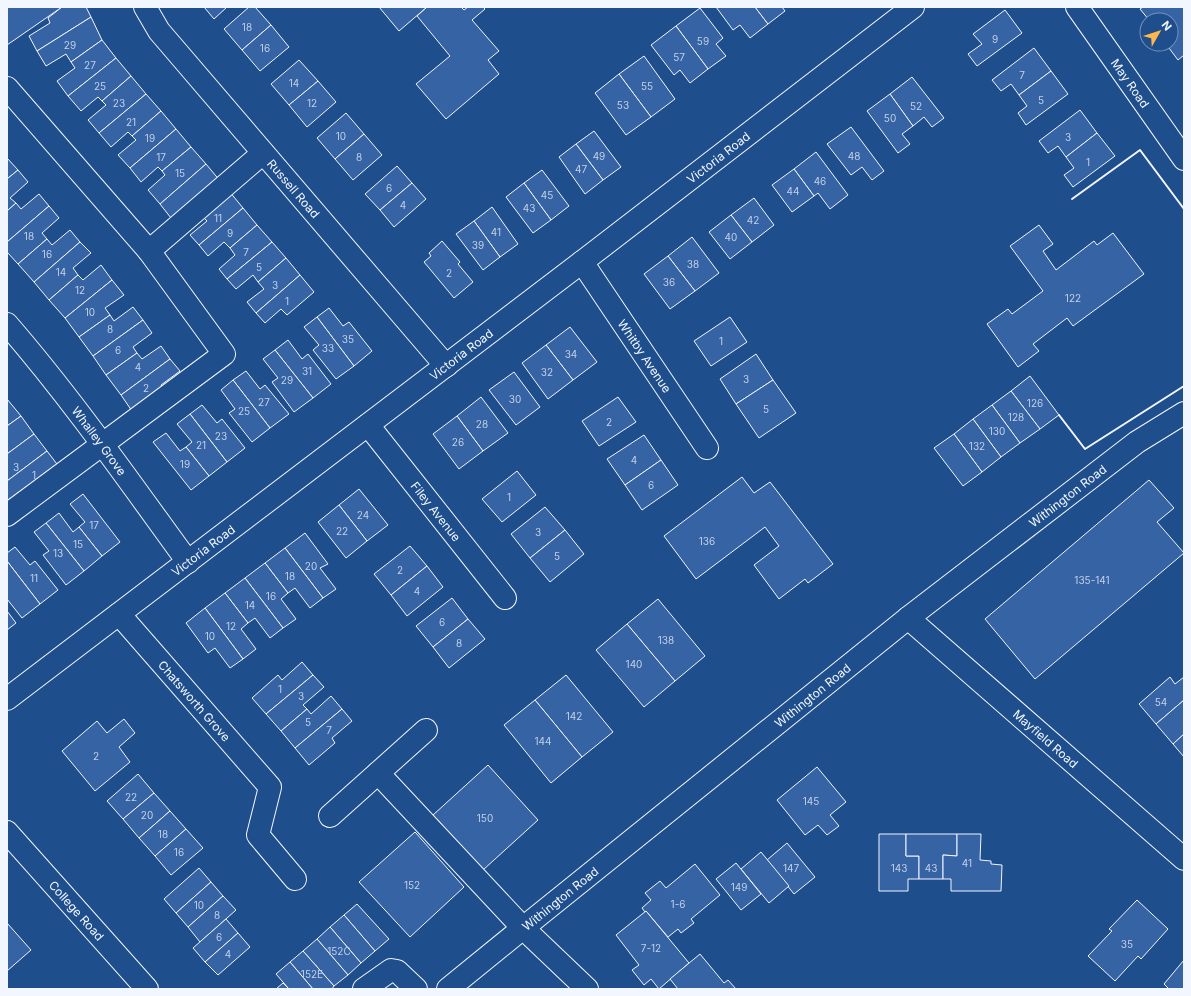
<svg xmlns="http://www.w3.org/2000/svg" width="1191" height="996" viewBox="0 0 1191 996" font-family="Inter,sans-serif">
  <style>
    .building { fill: #3563a3; stroke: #f2f6ff }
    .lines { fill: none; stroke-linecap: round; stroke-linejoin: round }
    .minor-casing { stroke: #f2f6ff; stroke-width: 24 }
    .minor { stroke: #1f4e8c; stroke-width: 22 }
    .wall { stroke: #f2f6ff; stroke-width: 2 }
    .labels { text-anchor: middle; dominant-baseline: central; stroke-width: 3; stroke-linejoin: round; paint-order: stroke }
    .number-label { font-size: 10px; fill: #c3d1e8 }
    .street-label { font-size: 12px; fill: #f2f6ff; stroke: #1f4e8c }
  </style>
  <rect width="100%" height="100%" fill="#1f4e8c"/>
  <g class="building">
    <polygon points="10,7 62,7 7,45 7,8"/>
    <polygon points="62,7 86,7 91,17 37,51 29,36 50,23 48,18"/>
    <polygon points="204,7 227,7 214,19"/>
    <polygon points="249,7 255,7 271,25 242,50 224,29"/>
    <polygon points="379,7 427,7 399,31"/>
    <polygon points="427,7 461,7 464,10 468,7 483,7 485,9 472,20 499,51 488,60 499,74 446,119 416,84 450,56 417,16"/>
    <polygon points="716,7 755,7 768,24 750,38 740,25 733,30"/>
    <polygon points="755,7 782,7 785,11 768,24"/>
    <polygon points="1143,7 1184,7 1184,55 1178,60 1166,44 1171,44 1171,20 1149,20 1140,9"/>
    <polygon points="700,8 723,38 716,44 726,56 708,69 676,26"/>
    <polygon points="1005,10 1022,33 977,66 968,54 982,44 973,34"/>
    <polygon points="91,17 102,40 71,62 66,54 46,66 37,51"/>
    <polygon points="271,25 289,47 260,71 242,50"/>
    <polygon points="676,26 708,69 690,83 680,70 674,75 651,45"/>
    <polygon points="102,40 116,58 68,96 57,81 75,68 71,62"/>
    <polygon points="1034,48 1051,71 1019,95 1011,84 1001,91 992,80"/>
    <polygon points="644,56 675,99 651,117 619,74"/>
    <polygon points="116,58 131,76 102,101 98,97 81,111 68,96"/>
    <polygon points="299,60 318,81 289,105 271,84"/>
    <polygon points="1051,71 1068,94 1026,125 1018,113 1027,106 1019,95"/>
    <polygon points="619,74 651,117 626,135 595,93"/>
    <polygon points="131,76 146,94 99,133 88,120 106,105 102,101"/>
    <polygon points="912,77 944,118 932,127 924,117 913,126 890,94"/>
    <polygon points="318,81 336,102 307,127 289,105"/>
    <polygon points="146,94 161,111 132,136 128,132 111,147 99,133"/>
    <polygon points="890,94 913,126 902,134 910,144 898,153 867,111"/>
    <polygon points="1080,110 1097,133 1066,157 1058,146 1048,153 1039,141"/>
    <polygon points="161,111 176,129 130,168 118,155 136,140 132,136"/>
    <polygon points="346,113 364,134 335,159 317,138"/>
    <polygon points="851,127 884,171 872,180 862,167 851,175 827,144"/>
    <polygon points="176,129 191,147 162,171 158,167 141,182 130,168"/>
    <polygon points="594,131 621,167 603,180 576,144"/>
    <polygon points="1097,133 1115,156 1073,187 1064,175 1074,168 1066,157"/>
    <polygon points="364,134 382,155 353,180 335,159"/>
    <polygon points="576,144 603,180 585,194 559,157"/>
    <polygon points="191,147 206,164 160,204 148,190 165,175 162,171"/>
    <polygon points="816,152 848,195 830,209 818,193 814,196 794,169"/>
    <polygon points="7,158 18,170 7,179"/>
    <polygon points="206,164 221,182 189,202 171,218 160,204"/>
    <polygon points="397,166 412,183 380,210 365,194"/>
    <polygon points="794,169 814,196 792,212 772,185"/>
    <polygon points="18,170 28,182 10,198 16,203 7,211 7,179"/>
    <polygon points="542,170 569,206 551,220 524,183"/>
    <polygon points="412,183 426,199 394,227 380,210"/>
    <polygon points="524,183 551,220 533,233 506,197"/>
    <polygon points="229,191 243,208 199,245 190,235 207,221 201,215"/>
    <polygon points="39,194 49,206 7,242 7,211 16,203 21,209"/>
    <polygon points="754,198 774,225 752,242 731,215"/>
    <polygon points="49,206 59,218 42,233 47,239 18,264 7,252 7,242"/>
    <polygon points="492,207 518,244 500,257 474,221"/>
    <polygon points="243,208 257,225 230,248 224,242 208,256 199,245"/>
    <polygon points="731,215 752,242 730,259 709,232"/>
    <polygon points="474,221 500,257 483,270 456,234"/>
    <polygon points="257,225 272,242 227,279 219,269 235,255 230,248"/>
    <polygon points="1039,225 1053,244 1043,251 1056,270 1094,241 1097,245 1113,233 1144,274 1073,326 1067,318 1033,344 1039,351 1018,367 987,324 1008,309 1012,314 1043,291 1010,246"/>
    <polygon points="70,230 80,242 34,282 18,264 47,239 52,245"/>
    <polygon points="692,237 719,273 695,291 668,256"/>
    <polygon points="442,241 460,262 458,264 473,282 454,298 424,262 431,256 429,253"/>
    <polygon points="80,242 91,253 73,268 78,275 49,300 34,282"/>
    <polygon points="272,242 286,258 258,282 253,275 236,289 227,279"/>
    <polygon points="668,256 695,291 670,309 644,274"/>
    <polygon points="286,258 300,275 256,313 247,302 264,289 258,282"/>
    <polygon points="101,265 112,280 65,318 49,300 78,275 83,280"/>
    <polygon points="300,275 314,292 287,315 281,309 265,323 256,313"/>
    <polygon points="112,280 124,295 105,308 110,315 79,337 65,318"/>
    <polygon points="133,307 143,320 93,356 79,337 110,315 114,321"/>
    <polygon points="329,308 343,326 349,322 372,351 354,366 317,317"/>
    <polygon points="317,317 354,366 336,379 313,350 319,345 304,327"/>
    <polygon points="730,317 747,342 711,366 694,341"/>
    <polygon points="143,320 152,333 133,347 137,353 106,375 93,356"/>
    <polygon points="570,327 597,362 573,380 546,345"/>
    <polygon points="288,340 302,359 308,354 331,384 313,398 275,350"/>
    <polygon points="546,345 573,380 548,399 522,363"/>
    <polygon points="161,346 170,359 121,395 106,375 137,353 142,359"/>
    <polygon points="275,350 313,398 294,412 272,382 278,378 263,359"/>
    <polygon points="756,354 773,380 736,404 720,379"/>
    <polygon points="170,359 180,371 161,385 165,391 134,414 121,395"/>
    <polygon points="246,371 260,389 265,385 289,414 270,428 233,380"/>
    <polygon points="514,372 540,407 516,425 489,390"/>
    <polygon points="1030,376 1059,415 1040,429 1011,391"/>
    <polygon points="233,380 270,428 252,442 229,413 235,409 221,390"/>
    <polygon points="773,380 796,413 759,438 736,404"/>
    <polygon points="1011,391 1040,429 1020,443 992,405"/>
    <polygon points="481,397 508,433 483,451 457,416"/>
    <polygon points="618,397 636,422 599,446 582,421"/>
    <polygon points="7,399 21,416 7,426"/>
    <polygon points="202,405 217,423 222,419 245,448 227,462 190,414"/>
    <polygon points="992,405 1020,443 1001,457 973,419"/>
    <polygon points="190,414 227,462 209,476 186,447 192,442 177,424"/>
    <polygon points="21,416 34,434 7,454 7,426"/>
    <polygon points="457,416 483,451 459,469 433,434"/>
    <polygon points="973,419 1001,457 982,472 954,434"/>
    <polygon points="166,433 180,451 186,447 209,476 191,490 153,442"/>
    <polygon points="34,434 47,451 7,481 7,454"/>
    <polygon points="954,434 982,472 963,486 934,448"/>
    <polygon points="644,435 661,460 625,485 607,459"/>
    <polygon points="47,451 60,468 29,492 26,487 8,500 7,498 7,481"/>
    <polygon points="661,460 678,485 642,510 625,485"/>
    <polygon points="517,471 536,495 502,522 482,499"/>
    <polygon points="742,477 754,493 770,482 833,564 808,583 805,579 779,599 754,565 779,546 765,527 696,579 664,536"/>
    <polygon points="1149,480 1174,508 1157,522 1184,553 1035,679 985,619"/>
    <polygon points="359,489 388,525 367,541 339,505"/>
    <polygon points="83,494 120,542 102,556 79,527 85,522 70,504"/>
    <polygon points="339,505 367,541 346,558 318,522"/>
    <polygon points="545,507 565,530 530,558 511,534"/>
    <polygon points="59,513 73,532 79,527 102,556 84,571 46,523"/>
    <polygon points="46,523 84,571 66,585 43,555 49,551 34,532"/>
    <polygon points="565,530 584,554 550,582 530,558"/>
    <polygon points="305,533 328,564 320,568 336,589 323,598 285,548"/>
    <polygon points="410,546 427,566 391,595 374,574"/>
    <polygon points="15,547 30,565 35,561 58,590 40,604 7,561 7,553"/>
    <polygon points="285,548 323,598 310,608 295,588 288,593 265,563"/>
    <polygon points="7,561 40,604 22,618 7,599"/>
    <polygon points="265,563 288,593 281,599 296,619 283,628 245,578"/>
    <polygon points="427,566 443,587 407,616 391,595"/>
    <polygon points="245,578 283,628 270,638 255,618 248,623 225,593"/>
    <polygon points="225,593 248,623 241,629 256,649 243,659 205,608"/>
    <polygon points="452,598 468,619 433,647 416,626"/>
    <polygon points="658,599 705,656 675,681 627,624"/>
    <polygon points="205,608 243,659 230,668 215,648 208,653 186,623"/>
    <polygon points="7,611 16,623 7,630"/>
    <polygon points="468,619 485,639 449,668 433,647"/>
    <polygon points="627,624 675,681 644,707 596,650"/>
    <polygon points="302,662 313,675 266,714 252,698 278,675 282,680"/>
    <polygon points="313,675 324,687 303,705 307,709 281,731 266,714"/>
    <polygon points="566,675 613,732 582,757 535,700"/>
    <polygon points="1170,677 1175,684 1184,677 1184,700 1156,724 1139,704"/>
    <polygon points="331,696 342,709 295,748 281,731 307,709 311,714"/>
    <polygon points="535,700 582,757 551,783 504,725"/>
    <polygon points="1184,700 1184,734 1173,744 1156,724"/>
    <polygon points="342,709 352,721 332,738 335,743 309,765 295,748"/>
    <polygon points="124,719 135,733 119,747 130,762 95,791 62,751 97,721 107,733"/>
    <polygon points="1184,734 1184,757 1173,744"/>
    <polygon points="488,765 538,820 483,870 433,815"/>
    <polygon points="817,767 846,802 830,815 839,826 827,835 818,825 805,835 777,800"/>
    <polygon points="138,774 154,793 123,819 107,801"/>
    <polygon points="154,793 170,811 139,838 123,819"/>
    <polygon points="170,811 186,829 155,856 139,838"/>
    <polygon points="186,829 203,848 171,875 155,856"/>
    <polygon points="415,832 464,887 410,937 359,882"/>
    <polygon points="879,834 906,834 906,856 919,856 919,879 908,879 908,891 879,891"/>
    <polygon points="906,834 957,834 957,856 943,855 943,879 919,879 919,856 906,856"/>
    <polygon points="957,834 981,834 980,860 991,861 991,864 1002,865 1001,891 951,891 951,879 943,879 943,855 957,856"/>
    <polygon points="787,843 815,877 794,894 767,860"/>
    <polygon points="761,852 789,886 769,903 741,869"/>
    <polygon points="736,863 761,894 741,910 716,879"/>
    <polygon points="695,864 720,895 691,919 694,923 681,933 678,929 668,937 646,911 645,912 642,908 651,900 645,893 660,881 666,888"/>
    <polygon points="199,868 211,882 176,913 164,899"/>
    <polygon points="211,882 223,896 188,927 176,913"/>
    <polygon points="223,896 236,910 200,942 188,927"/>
    <polygon points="1137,900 1168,929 1141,959 1138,956 1115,981 1088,956 1112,931 1109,929"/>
    <polygon points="357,904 389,939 375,951 344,915"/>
    <polygon points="646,911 689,963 659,989 651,979 644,985 632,970 639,965 616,935"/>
    <polygon points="344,915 375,951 361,963 330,927"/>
    <polygon points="226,919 238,933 205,962 193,948"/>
    <polygon points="7,923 31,950 7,971"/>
    <polygon points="330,927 361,963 348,975 317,939"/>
    <polygon points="238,933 250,947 218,975 205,962"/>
    <polygon points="317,939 348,975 334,986 303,951"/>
    <polygon points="303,951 334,986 332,989 313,989 290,962"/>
    <polygon points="700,954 724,983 728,980 736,989 678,989 670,979"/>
    <polygon points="1184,960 1184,989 1169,989 1164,984"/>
    <polygon points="290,962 313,989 289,989 276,974"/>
    <polygon points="283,983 289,989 276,989"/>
  </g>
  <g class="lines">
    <defs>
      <g id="minor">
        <path id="s1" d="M145,7L159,31L446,366"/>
        <path id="s2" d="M1077,7L1184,159"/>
        <polyline points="7,88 149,251"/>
        <path id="s3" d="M582,262L707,448"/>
        <path id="s4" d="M7,324C72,399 129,481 188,562"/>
        <path id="s5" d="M368,425L505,598"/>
        <polyline points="7,515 224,354 149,251 263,153"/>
        <path id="s6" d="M119,614L270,787L258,835L295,879"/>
        <path id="s7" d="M908,618L1184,859"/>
        <path id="s8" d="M7,699L582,262L913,7"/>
        <polyline points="378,773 523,928 587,989"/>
        <polyline points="330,816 426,730"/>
        <path id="s9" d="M7,832L147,989"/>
        <polyline points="364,989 391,970 397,971 416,989"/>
        <path id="s10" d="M448,989L523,928L908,618L1137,442L1184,413"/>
      </g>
    </defs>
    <use href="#minor" class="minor-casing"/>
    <use href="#minor" class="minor"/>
    <g class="wall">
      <polyline points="1072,199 1140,150 1184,209"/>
      <polyline points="1059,415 1085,449 1184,386"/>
    </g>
  </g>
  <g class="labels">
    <g class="number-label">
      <text x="247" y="27">18</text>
      <text x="995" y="39">9</text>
      <text x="703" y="41">59</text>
      <text x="70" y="45">29</text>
      <text x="265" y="48">16</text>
      <text x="679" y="57">57</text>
      <text x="90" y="65">27</text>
      <text x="1022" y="75">7</text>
      <text x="294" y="83">14</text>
      <text x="100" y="86">25</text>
      <text x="647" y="86">55</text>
      <text x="1041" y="100">5</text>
      <text x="119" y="103">23</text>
      <text x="312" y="103">12</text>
      <text x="623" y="105">53</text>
      <text x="916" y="106">52</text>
      <text x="890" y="118">50</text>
      <text x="131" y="122">21</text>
      <text x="341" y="136">10</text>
      <text x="1068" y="137">3</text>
      <text x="150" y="138">19</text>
      <text x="599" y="156">49</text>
      <text x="854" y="156">48</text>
      <text x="161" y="157">17</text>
      <text x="359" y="157">8</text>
      <text x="1088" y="162">1</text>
      <text x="581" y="169">47</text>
      <text x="180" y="173">15</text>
      <text x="820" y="181">46</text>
      <text x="389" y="188">6</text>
      <text x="793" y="191">44</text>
      <text x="547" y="195">45</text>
      <text x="403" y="205">4</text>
      <text x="529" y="208">43</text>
      <text x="218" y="218">11</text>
      <text x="753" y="220">42</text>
      <text x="496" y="232">41</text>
      <text x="230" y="233">9</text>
      <text x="29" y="236">18</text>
      <text x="731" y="237">40</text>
      <text x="478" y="245">39</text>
      <text x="246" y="252">7</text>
      <text x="47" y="254">16</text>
      <text x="693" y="264">38</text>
      <text x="259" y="267">5</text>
      <text x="61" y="272">14</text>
      <text x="449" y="273">2</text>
      <text x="669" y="282">36</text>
      <text x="275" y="285">3</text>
      <text x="80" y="290">12</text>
      <text x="1073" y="298">122</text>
      <text x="287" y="301">1</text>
      <text x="90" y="312">10</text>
      <text x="110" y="329">8</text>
      <text x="348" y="339">35</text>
      <text x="721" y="341">1</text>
      <text x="328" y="348">33</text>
      <text x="118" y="350">6</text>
      <text x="571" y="354">34</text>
      <text x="138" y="367">4</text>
      <text x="307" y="371">31</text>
      <text x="547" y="372">32</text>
      <text x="746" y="379">3</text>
      <text x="287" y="380">29</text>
      <text x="146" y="388">2</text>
      <text x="515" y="399">30</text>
      <text x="264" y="402">27</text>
      <text x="1035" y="403">126</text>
      <text x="766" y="409">5</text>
      <text x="244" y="411">25</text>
      <text x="1016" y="417">128</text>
      <text x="609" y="422">2</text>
      <text x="482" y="424">28</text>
      <text x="997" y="431">130</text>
      <text x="221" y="436">23</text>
      <text x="458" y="442">26</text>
      <text x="201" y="445">21</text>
      <text x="977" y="446">132</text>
      <text x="634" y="460">4</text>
      <text x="185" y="464">19</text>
      <text x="16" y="467">3</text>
      <text x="34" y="475">1</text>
      <text x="651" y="485">6</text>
      <text x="509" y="497">1</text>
      <text x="363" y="515">24</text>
      <text x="94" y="525">17</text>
      <text x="342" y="531">22</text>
      <text x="538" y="532">3</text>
      <text x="707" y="541">136</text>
      <text x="78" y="544">15</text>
      <text x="58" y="553">13</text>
      <text x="557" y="556">5</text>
      <text x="311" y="566">20</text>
      <text x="400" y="570">2</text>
      <text x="290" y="576">18</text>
      <text x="34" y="578">11</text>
      <text x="1092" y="580">135-141</text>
      <text x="417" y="591">4</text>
      <text x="271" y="596">16</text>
      <text x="250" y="605">14</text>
      <text x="442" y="622">6</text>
      <text x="231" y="626">12</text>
      <text x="210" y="636">10</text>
      <text x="666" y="640">138</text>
      <text x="459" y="643">8</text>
      <text x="634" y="664">140</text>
      <text x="280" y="689">1</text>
      <text x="301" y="696">3</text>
      <text x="1161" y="702">54</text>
      <text x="574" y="716">142</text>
      <text x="308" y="722">5</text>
      <text x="329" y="730">7</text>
      <text x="543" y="741">144</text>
      <text x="96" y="756">2</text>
      <text x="131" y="797">22</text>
      <text x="811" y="801">145</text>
      <text x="147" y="815">20</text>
      <text x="485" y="818">150</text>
      <text x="163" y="834">18</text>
      <text x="179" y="852">16</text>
      <text x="967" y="863">41</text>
      <text x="791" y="868">147</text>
      <text x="899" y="868">143</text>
      <text x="931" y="868">43</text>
      <text x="412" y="885">152</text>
      <text x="739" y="887">149</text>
      <text x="678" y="904">1-6</text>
      <text x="199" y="905">10</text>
      <text x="217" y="915">8</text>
      <text x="219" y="937">6</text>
      <text x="1127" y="944">35</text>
      <text x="651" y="948">7-12</text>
      <text x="339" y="951">152C</text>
      <text x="228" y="954">4</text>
      <text x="312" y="974">152E</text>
    </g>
    <g class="street-label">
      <text stroke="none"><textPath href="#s2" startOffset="93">May Road</textPath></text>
      <text stroke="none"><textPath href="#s8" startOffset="894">Victoria Road</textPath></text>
      <text stroke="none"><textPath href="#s1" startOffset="235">Russell Road</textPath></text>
      <text stroke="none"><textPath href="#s8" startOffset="570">Victoria Road</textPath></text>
      <text stroke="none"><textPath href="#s3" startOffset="113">Whitby Avenue</textPath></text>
      <text stroke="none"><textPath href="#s4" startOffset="149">Whalley Grove</textPath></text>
      <text stroke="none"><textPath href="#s10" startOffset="792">Withington Road</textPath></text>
      <text stroke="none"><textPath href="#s5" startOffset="110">Filey Avenue</textPath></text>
      <text stroke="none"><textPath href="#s8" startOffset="246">Victoria Road</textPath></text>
      <text stroke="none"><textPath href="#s10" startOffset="468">Withington Road</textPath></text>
      <text stroke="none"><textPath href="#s6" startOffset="115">Chatsworth Grove</textPath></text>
      <text stroke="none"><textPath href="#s7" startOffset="183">Mayfield Road</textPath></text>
      <text stroke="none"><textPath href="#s10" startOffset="144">Withington Road</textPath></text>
      <text stroke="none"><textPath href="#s9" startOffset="105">College Road</textPath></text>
    </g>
  </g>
  <rect width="1191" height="996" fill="none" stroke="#f2f6ff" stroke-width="16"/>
  <g transform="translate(1159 32) rotate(51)"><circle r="19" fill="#1f4e8c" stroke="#7391ba"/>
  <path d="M0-3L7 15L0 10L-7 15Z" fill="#ffb74d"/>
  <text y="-6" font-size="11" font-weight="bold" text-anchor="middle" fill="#f2f6ff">N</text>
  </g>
</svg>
